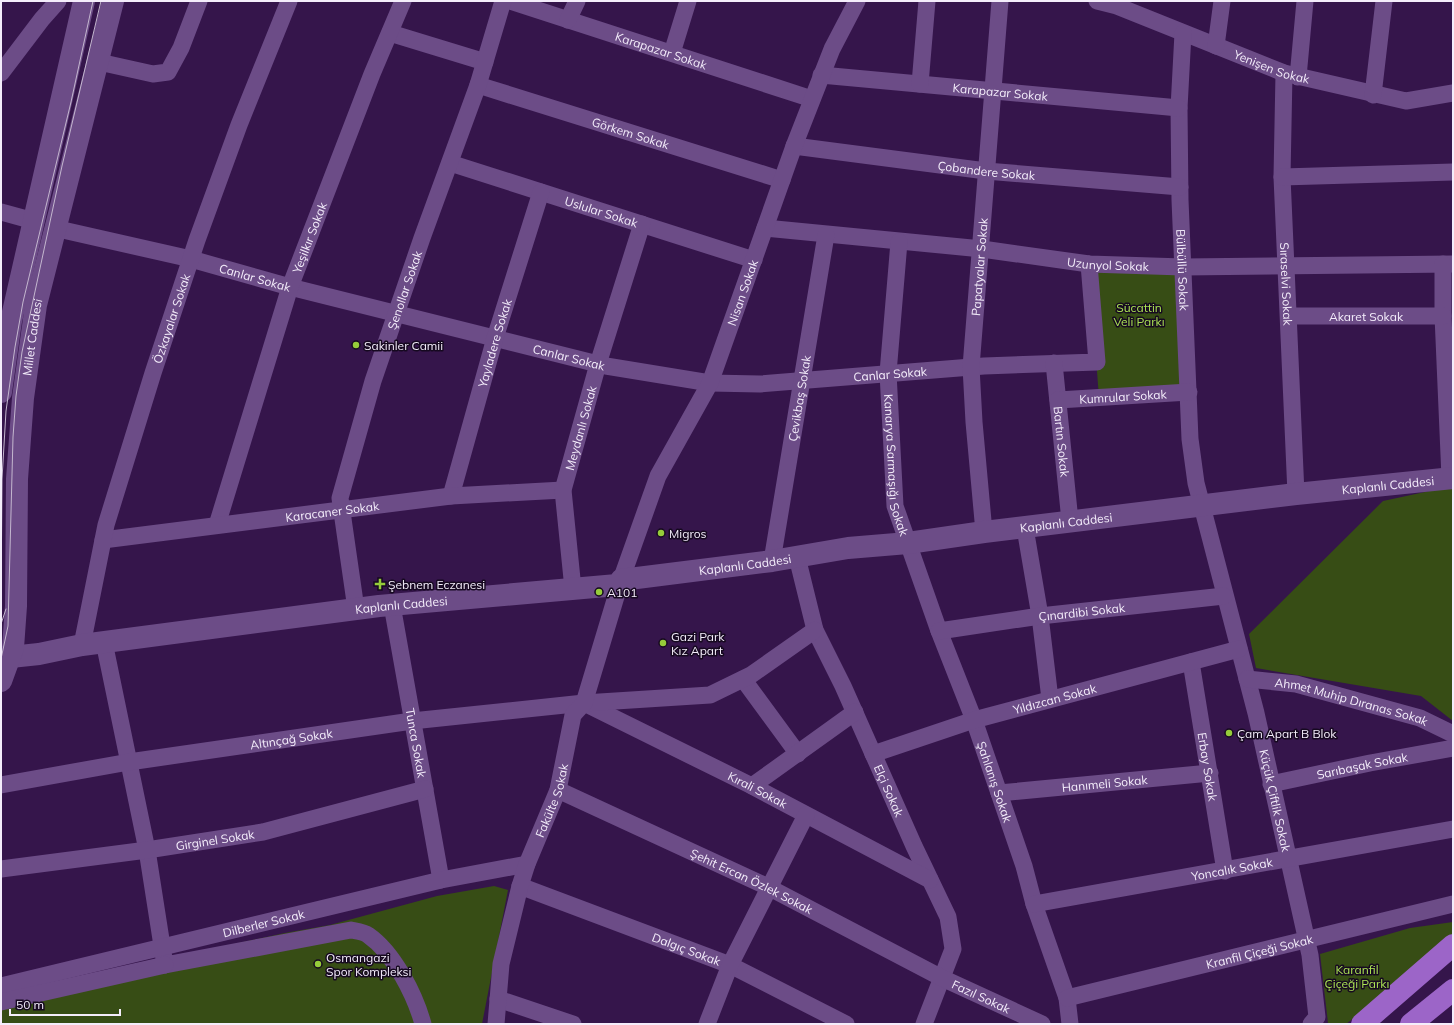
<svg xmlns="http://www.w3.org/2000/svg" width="1454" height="1025" viewBox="0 0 1454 1025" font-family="Mulish,sans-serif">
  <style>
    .green { fill: #374d15 }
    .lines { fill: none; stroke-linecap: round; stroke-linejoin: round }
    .minor { stroke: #6c4c87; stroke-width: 17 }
    .secondary { stroke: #6c4c87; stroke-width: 22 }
    .trunk { stroke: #9c65c8; stroke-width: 22 }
    .tram { stroke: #c4b7cf; stroke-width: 1 }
    .poi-dot { fill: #96cc3a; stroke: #160920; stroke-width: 1.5 }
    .labels { text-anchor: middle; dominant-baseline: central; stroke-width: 3; stroke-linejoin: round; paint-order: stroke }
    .street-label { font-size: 12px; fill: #f4edfb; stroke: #160920 }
    .park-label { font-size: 12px; fill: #abe454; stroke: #160920 }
    .poi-label { font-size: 12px; fill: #f4edfb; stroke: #160920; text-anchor: start }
  </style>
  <rect width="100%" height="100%" fill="#35154b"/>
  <g class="green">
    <polygon points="1089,264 1183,267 1189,392 1099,398"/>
    <polygon points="1453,486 1453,721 1421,696 1256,668 1249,634 1383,501"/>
    <polygon points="494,886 508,890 482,1024 1,1024 1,995 285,933 330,925 437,896"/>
    <polygon points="1453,922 1453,939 1406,978 1346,1024 1328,1023 1320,954 1410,928"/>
  </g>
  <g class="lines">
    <g class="minor">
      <path id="s1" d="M510,1L812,99"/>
      <path id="s2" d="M1097,1L1117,6L1284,73L1406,101L1453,93"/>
      <polyline points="568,20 577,1"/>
      <polyline points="390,33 485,62"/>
      <path id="s3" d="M1183,33L1179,108L1180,200L1190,439L1196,483L1256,713L1310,955L1317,1017L1311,1024"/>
      <polyline points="1216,46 1222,1"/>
      <polyline points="672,53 688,1"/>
      <polyline points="99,62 153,74 168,72 181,48 199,1"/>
      <polyline points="1,73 42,19 58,1"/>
      <path id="s4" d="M1284,73L1282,177L1296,494"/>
      <path id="s5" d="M821,75L1179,108"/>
      <polyline points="1298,77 1305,1"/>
      <polyline points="920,84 927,1"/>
      <path id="s6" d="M478,85L782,180"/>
      <polyline points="1373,95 1384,1"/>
      <path id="s7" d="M794,146L986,171L1180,187"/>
      <path id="s8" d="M450,163L754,260"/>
      <polyline points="1282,177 1453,172"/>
      <polyline points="1,212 34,221"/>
      <path id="s9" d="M54,228L191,259L290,287L606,366L710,383L760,384L984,366L1097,362L1089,264"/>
      <path id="s10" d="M765,228L982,249L1089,264L1183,267L1453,264"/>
      <path id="s11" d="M899,242L888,373L895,506L939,631L974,720L1024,866L1034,904L1067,998L1070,1024"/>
      <polyline points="1443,264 1443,316 1450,478"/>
      <path id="s12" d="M1289,316H1443"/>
      <path id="s13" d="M1054,363L1070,521"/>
      <path id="s14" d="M1058,400L1189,392"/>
      <path id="s15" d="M451,496L495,338L541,192"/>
      <path id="s16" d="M217,525L290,287L372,74L403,1"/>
      <polyline points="1025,528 1040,616 1050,699"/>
      <path id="s17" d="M984,532L974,422L971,367L1000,1"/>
      <path id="s18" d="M103,540L451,496L563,490"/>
      <path id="s19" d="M797,557L815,630L843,686L914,846L948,917L953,949L924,1024"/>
      <path id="s20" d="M772,561L826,235"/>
      <path id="s21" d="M573,589L563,490L598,364L642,224"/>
      <path id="s22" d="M392,605L441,880"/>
      <path id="s23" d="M356,609L340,498L373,381L422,238L478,85L503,1"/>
      <path id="s24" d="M939,631L1040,616L1224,596"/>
      <path d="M104,642L147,850L165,965L351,930C356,931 364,932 368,935C394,953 415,995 423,1024"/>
      <path id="s25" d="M82,645L106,525L153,373L197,240L239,125L289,1"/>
      <path id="s26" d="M1191,662L1225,871"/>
      <polyline points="743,679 798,754"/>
      <path id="s27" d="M1247,679L1296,684L1420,718L1453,734"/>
      <path id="s28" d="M584,703L752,786L930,880"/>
      <path id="s29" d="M873,754L974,720L1239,649"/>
      <path id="s30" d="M1271,784L1370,763L1453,748"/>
      <path id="s31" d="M1,785L129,762L412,721L584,703L710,695L751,675L815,630"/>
      <polyline points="752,786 855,712"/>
      <path id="s32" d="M558,790L768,887L942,978L1042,1024"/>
      <path id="s33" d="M999,793L1210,773"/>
      <path id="s34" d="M1,869L147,850L263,832L425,789"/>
      <path id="s35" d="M520,886L730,965L846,1024"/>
      <path id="s36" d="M1034,904L1453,829"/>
      <path id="s37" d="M1,986L441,880L527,864"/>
      <path id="s38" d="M1067,998L1453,904"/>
      <polyline points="498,999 573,1024"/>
      <polyline points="1,1002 165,965"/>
      <path id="s39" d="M496,1024L501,964L520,886L527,864L558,790L573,715L584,703L621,580L658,476L710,383L794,146L832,49L857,1"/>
      <polyline points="707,1024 730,965 806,815"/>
    </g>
    <g class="secondary">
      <polyline points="1,392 11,321 84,1"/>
      <path id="s40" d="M1,658L39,654L82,645L379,606L617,585L621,580L772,561L848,548L908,543L984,532L1296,494L1453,478"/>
      <path id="s41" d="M1,681L13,648L16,606L17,479L23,398L36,305L113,1"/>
    </g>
    <g class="trunk">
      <polyline points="1362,1024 1453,945"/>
      <polyline points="1411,1024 1453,990"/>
    </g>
    <g class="tram">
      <polyline points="1,604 2,479 6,411 15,347 23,302 71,102 93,1"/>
      <polyline points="1,624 6,609"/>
      <polyline points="1,659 8,626 13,437 16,396 22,352 62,166 101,1"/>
    </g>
  </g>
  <g class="poi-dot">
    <circle cx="356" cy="345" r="4"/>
    <circle cx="661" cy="533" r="4"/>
    <path d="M378 578h4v4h4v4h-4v4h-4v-4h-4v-4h4z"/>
    <circle cx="599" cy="592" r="4"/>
    <circle cx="663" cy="643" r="4"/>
    <circle cx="1229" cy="733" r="4"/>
    <circle cx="318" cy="964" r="4"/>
  </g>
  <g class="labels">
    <g class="street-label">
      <text stroke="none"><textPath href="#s1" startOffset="159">Karapazar Sokak</textPath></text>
      <text stroke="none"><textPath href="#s2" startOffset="187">Yenişen Sokak</textPath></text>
      <text stroke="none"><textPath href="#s5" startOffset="180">Karapazar Sokak</textPath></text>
      <text stroke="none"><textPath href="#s6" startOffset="160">Görkem Sokak</textPath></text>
      <text stroke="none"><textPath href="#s7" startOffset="194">Çobandere Sokak</textPath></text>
      <text stroke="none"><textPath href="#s8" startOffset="159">Uslular Sokak</textPath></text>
      <text stroke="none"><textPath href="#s16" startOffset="302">Yeşilkır Sokak</textPath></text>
      <text stroke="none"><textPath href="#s10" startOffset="345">Uzunyol Sokak</textPath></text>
      <text stroke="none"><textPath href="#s17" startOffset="266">Papatyalar Sokak</textPath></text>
      <text stroke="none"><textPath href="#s3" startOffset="237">Bülbüllü Sokak</textPath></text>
      <text stroke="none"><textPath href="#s9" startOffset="207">Canlar Sokak</textPath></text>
      <text stroke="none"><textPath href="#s4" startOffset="211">Sıraselvi Sokak</textPath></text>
      <text stroke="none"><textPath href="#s23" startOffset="330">Şenollar Sokak</textPath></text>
      <text stroke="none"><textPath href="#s39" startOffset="778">Nisan Sokak</textPath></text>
      <text stroke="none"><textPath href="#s12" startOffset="77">Akaret Sokak</textPath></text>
      <text stroke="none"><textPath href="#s25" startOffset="339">Özkayalar Sokak</textPath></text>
      <text stroke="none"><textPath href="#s41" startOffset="347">Millet Caddesi</textPath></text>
      <text stroke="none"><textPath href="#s15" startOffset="159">Yayladere Sokak</textPath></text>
      <text stroke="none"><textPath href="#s9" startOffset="531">Canlar Sokak</textPath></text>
      <text stroke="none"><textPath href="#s9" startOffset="855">Canlar Sokak</textPath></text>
      <text stroke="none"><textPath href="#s14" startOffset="65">Kumrular Sokak</textPath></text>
      <text stroke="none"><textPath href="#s20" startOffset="165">Çevikbaş Sokak</textPath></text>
      <text stroke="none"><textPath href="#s21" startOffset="164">Meydanlı Sokak</textPath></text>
      <text stroke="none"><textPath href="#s13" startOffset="79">Bartın Sokak</textPath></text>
      <text stroke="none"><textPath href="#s11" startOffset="224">Kanarya Sarmaşığı Sokak</textPath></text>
      <text stroke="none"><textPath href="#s40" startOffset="1400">Kaplanlı Caddesi</textPath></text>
      <text stroke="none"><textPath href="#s18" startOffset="231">Karacaner Sokak</textPath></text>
      <text stroke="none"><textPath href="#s40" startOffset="1076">Kaplanlı Caddesi</textPath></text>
      <text stroke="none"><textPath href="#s40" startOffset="752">Kaplanlı Caddesi</textPath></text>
      <text stroke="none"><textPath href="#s40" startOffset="404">Kaplanlı Caddesi</textPath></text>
      <text stroke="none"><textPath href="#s24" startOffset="144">Çınardibi Sokak</textPath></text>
      <text stroke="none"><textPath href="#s29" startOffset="190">Yıldızcan Sokak</textPath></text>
      <text stroke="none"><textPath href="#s27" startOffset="107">Ahmet Muhip Dıranas Sokak</textPath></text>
      <text stroke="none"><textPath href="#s31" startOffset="294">Altınçağ Sokak</textPath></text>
      <text stroke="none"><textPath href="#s22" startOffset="140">Tunca Sokak</textPath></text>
      <text stroke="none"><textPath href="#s26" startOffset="106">Erbay Sokak</textPath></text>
      <text stroke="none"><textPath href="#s30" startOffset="93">Sarıbaşak Sokak</textPath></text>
      <text stroke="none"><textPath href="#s11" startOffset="558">Şahlanış Sokak</textPath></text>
      <text stroke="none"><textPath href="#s33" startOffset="106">Hanımeli Sokak</textPath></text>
      <text stroke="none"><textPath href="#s28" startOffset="194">Kırali Sokak</textPath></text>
      <text stroke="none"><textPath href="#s19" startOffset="252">Elçi Sokak</textPath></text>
      <text stroke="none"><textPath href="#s39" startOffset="232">Fakülte Sokak</textPath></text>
      <text stroke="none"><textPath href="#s3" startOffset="778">Küçük Çiftlik Sokak</textPath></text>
      <text stroke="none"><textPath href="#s34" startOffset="216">Girginel Sokak</textPath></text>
      <text stroke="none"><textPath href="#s36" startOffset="201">Yoncalık Sokak</textPath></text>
      <text stroke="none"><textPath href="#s32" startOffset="214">Şehit Ercan Özlek Sokak</textPath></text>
      <text stroke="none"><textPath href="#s37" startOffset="270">Dilberler Sokak</textPath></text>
      <text stroke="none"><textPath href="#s35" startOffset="178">Dalgıç Sokak</textPath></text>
      <text stroke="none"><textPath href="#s38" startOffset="198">Kranfil Çiçeği Sokak</textPath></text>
      <text stroke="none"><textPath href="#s32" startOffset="471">Fazıl Sokak</textPath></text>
    </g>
    <g class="park-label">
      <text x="1139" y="307">Sücattin<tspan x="1139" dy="14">Veli Parkı</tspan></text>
      <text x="1357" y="969">Karanfil<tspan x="1357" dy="14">Çiçeği Parkı</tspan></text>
    </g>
    <g class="poi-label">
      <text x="364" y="345">Sakinler Camii</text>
      <text x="669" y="533">Migros</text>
      <text x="388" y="584">Şebnem Eczanesi</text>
      <text x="607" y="592">A101</text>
      <text x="671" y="636">Gazi Park<tspan x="671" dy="14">Kız Apart</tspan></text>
      <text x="1237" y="733">Çam Apart B Blok</text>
      <text x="326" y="957">Osmangazi<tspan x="326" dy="14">Spor Kompleksi</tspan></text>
    </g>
  </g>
  <rect width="1454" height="1025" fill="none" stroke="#f4edfb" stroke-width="4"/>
  <path d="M10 1009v6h110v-6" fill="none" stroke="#f4edfb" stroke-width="2"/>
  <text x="16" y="1009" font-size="12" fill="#f4edfb" stroke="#160920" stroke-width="3" paint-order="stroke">50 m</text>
</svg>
